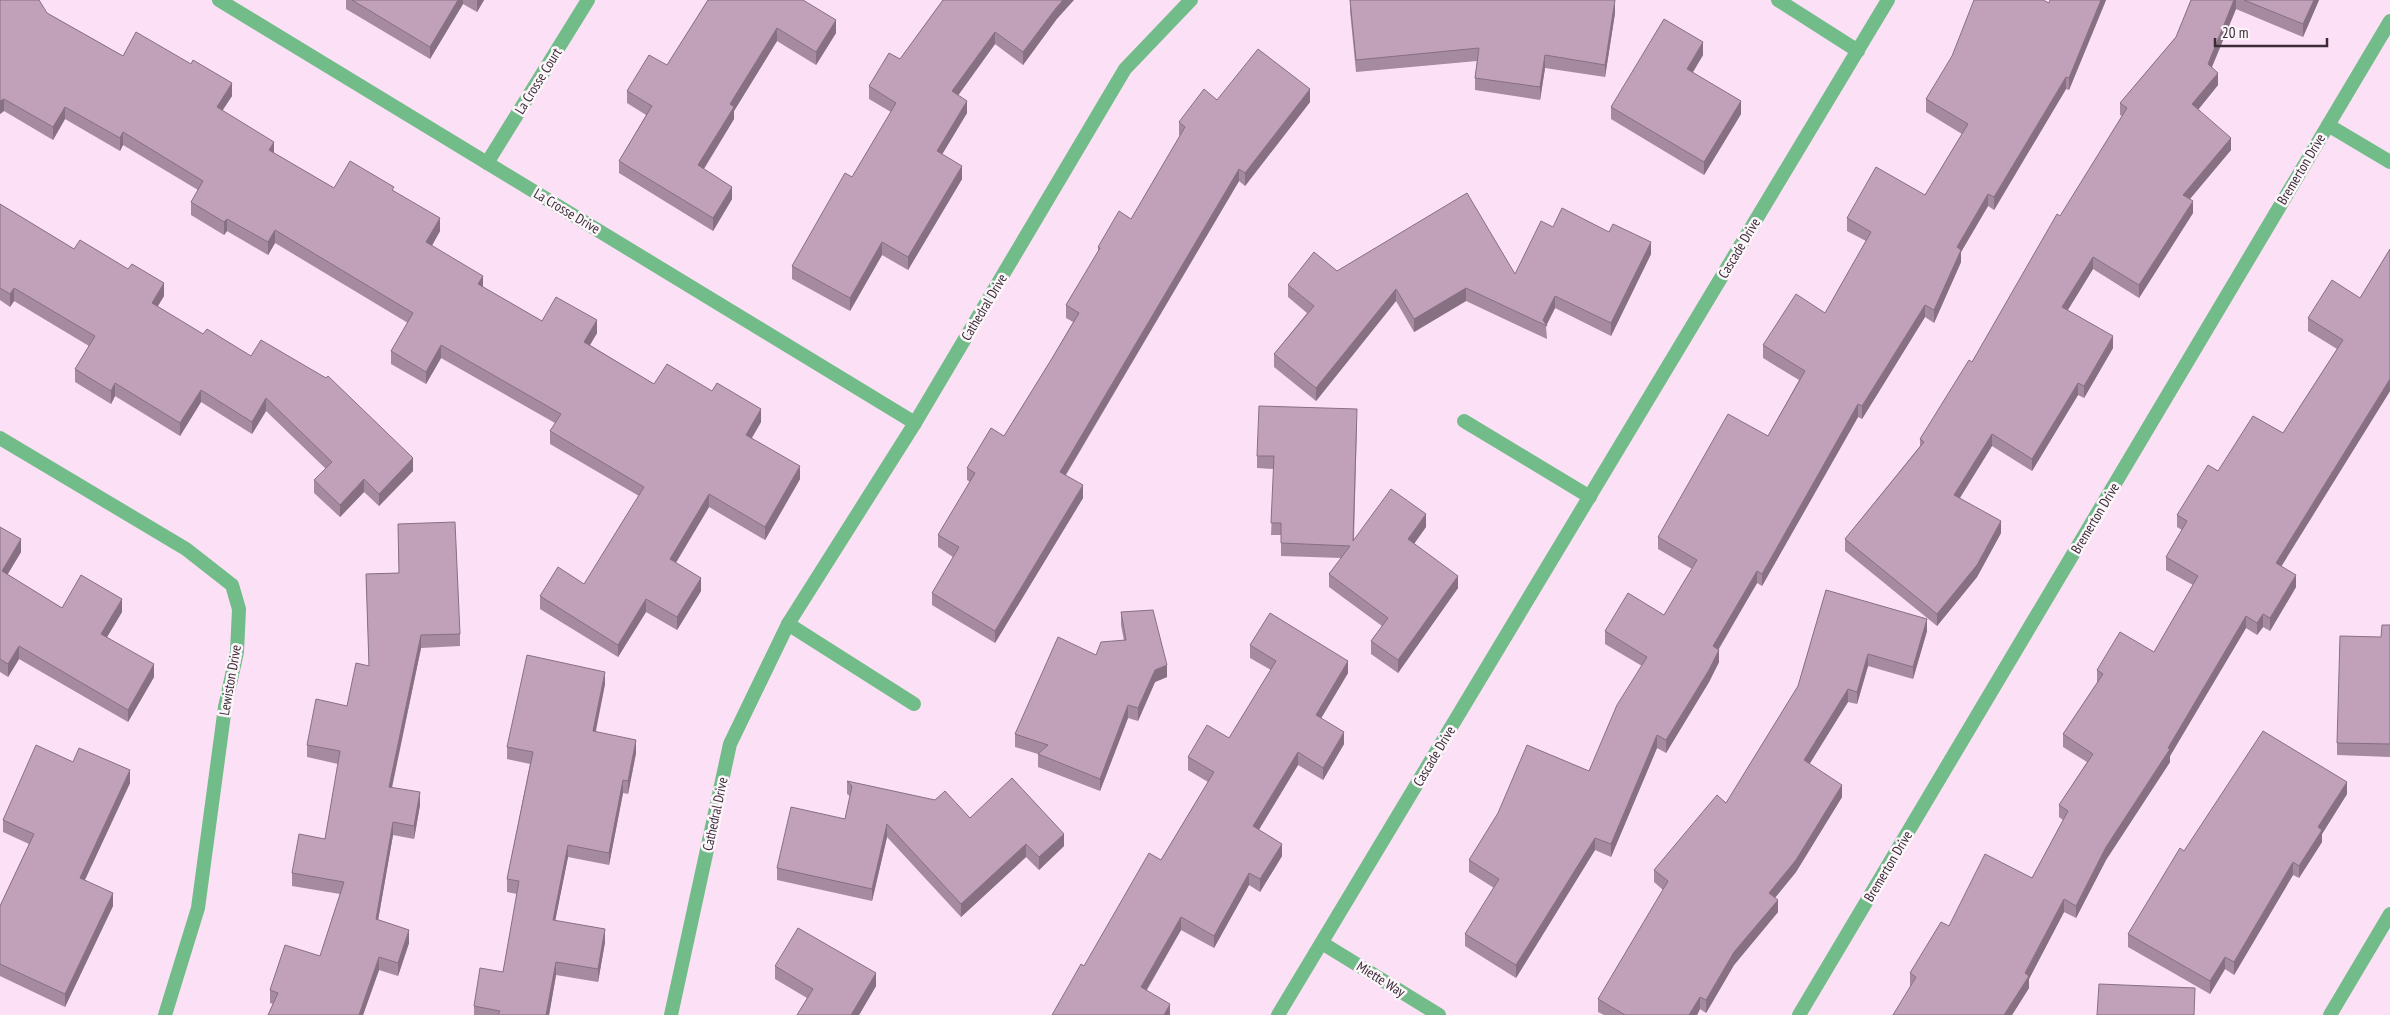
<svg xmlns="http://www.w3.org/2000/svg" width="2390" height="1015" viewBox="0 0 2390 1015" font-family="'PT Sans Narrow',sans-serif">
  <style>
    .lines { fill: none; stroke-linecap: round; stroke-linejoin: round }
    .minor { stroke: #72bc8a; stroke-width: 14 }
    .wall { fill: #a68aa0 }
    .shaded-wall { fill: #877082 }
    .building { fill: #c1a0ba; stroke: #877082 }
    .labels { text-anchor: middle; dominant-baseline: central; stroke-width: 5; stroke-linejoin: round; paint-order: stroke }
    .street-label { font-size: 14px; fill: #3a2d37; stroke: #fcf5fa }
  </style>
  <rect width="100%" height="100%" fill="#fce0f6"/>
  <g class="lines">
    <g class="minor">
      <polyline points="219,0 915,423"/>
      <polyline points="1778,0 1858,51"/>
      <polyline points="2328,125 2390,162"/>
      <polyline points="487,163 588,0"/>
      <polyline points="1464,421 1590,497"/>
      <polyline points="0,438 186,549 232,585 239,609 237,652 225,707 198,908 165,1015"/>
      <polyline points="788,624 914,704"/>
      <polyline points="1322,943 1439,1015"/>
      <polyline points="671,1015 730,744 788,624 915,423 1125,69 1191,0"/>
      <polyline points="1278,1015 1888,0"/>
      <polyline points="1799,1015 2390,21"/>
      <polyline points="2330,1015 2390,914"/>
    </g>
  </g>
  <g class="wall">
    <polygon points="0,0 47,13 123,56 232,96 222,110 274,153 334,188 394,191 440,231 432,246 483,287 542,321 597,333 590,345 654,384 761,422 752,438 800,479 765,540 709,507 676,563 701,591 677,630 646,612 618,657 540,609 540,596 584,584 639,496 550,444 550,431 555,423 441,358 426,384 391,364 391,351 408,323 275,243 268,255 227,231 224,235 191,215 191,202 198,190 123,145 120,151 65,119 53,140 4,111 0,114"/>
    <polygon points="346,0 484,0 477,12 463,4 430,59 346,9"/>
    <polygon points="708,0 836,33 816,65 777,41 734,111 734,119 704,169 732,199 713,231 619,173 619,161 646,115 627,103 627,91 667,65"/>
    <polygon points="943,0 1056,20 1023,65 995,44 958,95 967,113 942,154 962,179 908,270 882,255 850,311 792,279 792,266 852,177 891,112 869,99 869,86 900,59"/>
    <polygon points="1350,0 1615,13 1605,77 1545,68 1540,100 1475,90 1475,78 1477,61 1356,72 1350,11"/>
    <polygon points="2106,0 2069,90 2066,89 1994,210 1988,206 1961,252 1961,262 1934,323 1925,317 1862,419 1858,417 1762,586 1757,583 1719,649 1719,662 1709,682 1666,753 1657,748 1611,857 1595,850 1516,978 1465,946 1465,934 1494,888 1469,872 1469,860 1589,771 1642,666 1605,644 1605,631 1664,615 1692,569 1658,549 1658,537 1768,436 1799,380 1763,358 1763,345 1825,313 1866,241 1847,231 1847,218 1925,195 1962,134 1926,112 1926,99 2049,3"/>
    <polygon points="2191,0 2319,0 2303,37 2236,9 2212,67 2218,85 2198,110 2231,150 2190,199 2193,213 2139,298 2093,269 2068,310 2113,348 2084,398 2078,395 2032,471 1992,446 1960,498 2001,533 1977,577 1937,626 1845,551 1845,539 1920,446 1920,439 1972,362 2122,116 2120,115 2120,103 2176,37"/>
    <polygon points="1703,55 1693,72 1741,114 1704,175 1611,119 1611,107"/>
    <polygon points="1217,100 1310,102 1245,186 1239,181 1066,475 1083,498 995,643 932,605 932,593 953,557 938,547 938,535 970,482 967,480 967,468 1004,436 1051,360 1073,322 1066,318 1066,305 1098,252 1098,247 1131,219 1180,136 1179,135 1179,122"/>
    <polygon points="0,204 74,249 164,296 157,307 413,471 379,506 364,492 340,517 314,493 314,480 326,469 266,411 252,434 201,402 180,436 115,396 111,404 75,382 75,369 89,346 14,301 10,307 0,300"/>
    <polygon points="1553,227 1651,254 1611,336 1555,308 1546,326 1547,339 1466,301 1414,332 1396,301 1316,401 1274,367 1274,354 1307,313 1288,297 1288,285 1337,271 1515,274"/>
    <polygon points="2390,249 2390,391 2281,566 2296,587 2270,631 2263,627 2257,635 2246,628 2170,756 2170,762 2106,860 2076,918 2064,912 2029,979 2029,988 2012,1015 1893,1015 1911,986 1910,985 1910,973 1949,926 2032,878 2063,820 2059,817 2059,805 2087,762 2063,747 2063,734 2097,683 2097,670 2154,652 2193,585 2166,570 2166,557 2182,530 2177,527 2177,515 2218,471 2283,433 2337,349 2308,331 2308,318 2360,298"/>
    <polygon points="1357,422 1354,540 1426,527 1414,544 1458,588 1398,673 1371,654 1371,641 1382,626 1329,587 1329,574 1341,558 1281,556 1281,535 1271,535 1274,469 1257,468 1257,456"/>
    <polygon points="398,524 460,634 460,646 421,648 392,788 420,805 414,839 393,835 378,920 409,943 398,976 379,970 363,1015 268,1015 273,1004 270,1003 270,990 320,956 340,894 292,886 292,873 325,839 338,764 307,757 307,745 347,706 369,666 366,574 399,573"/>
    <polygon points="0,527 21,552 7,574 62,608 122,612 107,637 154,677 128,722 19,659 8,677 0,672"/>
    <polygon points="1826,590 1927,631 1913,679 1868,666 1857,704 1848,702 1809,764 1842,797 1796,872 1775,898 1778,912 1734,965 1706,1013 1700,1009 1697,1015 1604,1015 1598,1012 1598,999 1663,890 1654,882 1654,870 1726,803 1798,686"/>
    <polygon points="1121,612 1167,677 1155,682 1138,721 1128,718 1100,791 1038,767 1038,754 1015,747 1015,734 1096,655 1124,641 1121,625"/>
    <polygon points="2390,625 2390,757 2337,755 2337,743 2381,637"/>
    <polygon points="1250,645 1348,673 1321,718 1344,744 1323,780 1298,765 1259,830 1282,856 1260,892 1249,885 1214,948 1181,930 1147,990 1170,1015 1084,966 1161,860 1208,782 1188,770 1188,757 1229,738 1271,670 1250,658"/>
    <polygon points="605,684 596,731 636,753 628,794 623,793 609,865 568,857 555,920 605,942 598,982 556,975 549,1015 474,1015 474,1006 503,972 517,894 507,892 507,879 530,764 507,759 507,747"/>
    <polygon points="73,762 130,783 85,880 113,906 65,1007 0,976 0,906 29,844 3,832 3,820"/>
    <polygon points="847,781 970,818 1064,846 1039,870 1026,857 961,917 887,837 872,901 777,880 777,868 845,819 850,796 847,794"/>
    <polygon points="2347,794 2322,834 2322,842 2299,878 2293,875 2234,975 2225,969 2210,994 2128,947 2128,934 2184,851"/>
    <polygon points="775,966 876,986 859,1015 797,1015 807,998 775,979"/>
  </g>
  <g class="shaded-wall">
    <polygon points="458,0 463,0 463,4 430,59 430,47"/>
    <polygon points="477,0 484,0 477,12"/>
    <polygon points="1063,0 1074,0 1056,20 1023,65 1023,52 1056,8"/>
    <polygon points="1615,0 1615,13 1605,77 1605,65"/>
    <polygon points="2101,0 2106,0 2069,90 2069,78"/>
    <polygon points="2234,0 2236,0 2236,9 2208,76 2208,64"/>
    <polygon points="2314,0 2319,0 2303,37 2303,24"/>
    <polygon points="836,20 836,33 816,65 816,52"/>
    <polygon points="777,28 777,41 734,111 734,119 698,178 698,165 730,104"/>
    <polygon points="995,32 995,44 952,104 952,91"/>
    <polygon points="1703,42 1703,55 1687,82 1687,69"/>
    <polygon points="1545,55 1545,68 1540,100 1540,87"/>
    <polygon points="2218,73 2218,85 2192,117 2192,104"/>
    <polygon points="2066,77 2066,89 1994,210 1994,197"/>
    <polygon points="232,83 232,96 217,119 217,107"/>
    <polygon points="1310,89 1310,102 1245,186 1245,173"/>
    <polygon points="4,99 4,111 0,114 0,101"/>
    <polygon points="967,101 967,113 937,163 937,151"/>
    <polygon points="1741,101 1741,114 1704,175 1704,162"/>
    <polygon points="65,107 65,119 53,140 53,127"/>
    <polygon points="123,132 123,145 120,151 120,138"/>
    <polygon points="2231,138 2231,150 2183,207 2183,195"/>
    <polygon points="274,142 274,154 269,150"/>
    <polygon points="962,166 962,179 908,270 908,257"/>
    <polygon points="1239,169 1239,181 1060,484 1060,472"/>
    <polygon points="732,187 732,199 713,231 713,218"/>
    <polygon points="1988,194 1988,206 1961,252 1961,262 1934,323 1934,310 1957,247"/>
    <polygon points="2193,201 2193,213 2139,298 2139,285"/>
    <polygon points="440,218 440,231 426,255 426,242"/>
    <polygon points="227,219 227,231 224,235 224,222"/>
    <polygon points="275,230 275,243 268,255 268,242"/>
    <polygon points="882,242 882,255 850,311 850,298"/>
    <polygon points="1651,242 1651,254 1611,336 1611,323"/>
    <polygon points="2093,257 2093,269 2062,319 2062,307"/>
    <polygon points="483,276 483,288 478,284"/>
    <polygon points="164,283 164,296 152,316 152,303"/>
    <polygon points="14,288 14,301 10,307 10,294"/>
    <polygon points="1466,288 1466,301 1414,332 1414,319"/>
    <polygon points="1396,289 1396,301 1316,401 1316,388"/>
    <polygon points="1555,296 1555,308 1546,326 1543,320"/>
    <polygon points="1925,305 1925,317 1862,419 1862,406"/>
    <polygon points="597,320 597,333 584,355 584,342"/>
    <polygon points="2113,336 2113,348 2084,398 2084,386"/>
    <polygon points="441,345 441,358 426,384 426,372"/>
    <polygon points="2390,379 2390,391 2276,575 2276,563"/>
    <polygon points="115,383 115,396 111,404 111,391"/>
    <polygon points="2078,383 2078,395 2032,471 2032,459"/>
    <polygon points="201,390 201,402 180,436 180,423"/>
    <polygon points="266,398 266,411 252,434 252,422"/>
    <polygon points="1858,404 1858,417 1762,586 1762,574"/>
    <polygon points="761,409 761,422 746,447 746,435"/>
    <polygon points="1992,434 1992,446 1954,507 1954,495"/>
    <polygon points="413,458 413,471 379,506 379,494"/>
    <polygon points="800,466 800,479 765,540 765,527"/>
    <polygon points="364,479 364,492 340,517 340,505"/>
    <polygon points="1083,485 1083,498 995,643 995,631"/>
    <polygon points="709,494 709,507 670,572 670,559"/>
    <polygon points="1426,514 1426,527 1408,552 1408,539"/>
    <polygon points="2001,521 2001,533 1977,577 1937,626 1937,614"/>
    <polygon points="21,539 21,552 2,584 2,571"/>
    <polygon points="1757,571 1757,583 1713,658 1713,646"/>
    <polygon points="2296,575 2296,587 2270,631 2270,618"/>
    <polygon points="1458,576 1458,588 1398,673 1398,660"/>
    <polygon points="701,578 701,591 677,630 677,617"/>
    <polygon points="122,599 122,612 101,647 101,634"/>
    <polygon points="646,599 646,612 618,657 618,645"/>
    <polygon points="2263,614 2263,627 2257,635 2257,623"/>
    <polygon points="2246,616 2246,628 2170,756 2170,762 2106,860 2076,918 2076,906 2106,847 2168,748"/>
    <polygon points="1927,619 1927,631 1913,679 1913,667"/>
    <polygon points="421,635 421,648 389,800 389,787"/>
    <polygon points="19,646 19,659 8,677 8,664"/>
    <polygon points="1719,650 1719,662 1709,682 1666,753 1666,740"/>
    <polygon points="1868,654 1868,666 1857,704 1857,692"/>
    <polygon points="1348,661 1348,673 1316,727 1316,715"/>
    <polygon points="154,664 154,677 128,722 128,710"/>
    <polygon points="1167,665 1167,677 1155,682 1138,721 1138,708 1155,670"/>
    <polygon points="605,672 605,684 593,743 593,731"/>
    <polygon points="1848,689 1848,702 1804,773 1804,760"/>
    <polygon points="1128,705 1128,718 1100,791 1100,779"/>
    <polygon points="1344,732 1344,744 1323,780 1323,768"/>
    <polygon points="1657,735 1657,748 1611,857 1611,844"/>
    <polygon points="636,740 636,753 628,794 628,781"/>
    <polygon points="1298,752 1298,765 1253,839 1253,826"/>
    <polygon points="130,770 130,783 80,890 80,878"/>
    <polygon points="623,780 623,793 609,865 609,853"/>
    <polygon points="2347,782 2347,794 2322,834 2322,842 2299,878 2299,866 2318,827"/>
    <polygon points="1842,785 1842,797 1796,872 1769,905 1769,893"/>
    <polygon points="420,792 420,805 414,839 414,826"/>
    <polygon points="393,822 393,835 376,932 376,919"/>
    <polygon points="887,824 887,837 872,901 872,889"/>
    <polygon points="1064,834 1064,846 1039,870 1039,857"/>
    <polygon points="1595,838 1595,850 1516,978 1516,965"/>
    <polygon points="1026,844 1026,857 961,917 961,904"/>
    <polygon points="1282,844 1282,856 1260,892 1260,879"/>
    <polygon points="568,845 568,857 553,932 553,920"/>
    <polygon points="2293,862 2293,875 2234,975 2234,962"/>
    <polygon points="1249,873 1249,885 1214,948 1214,936"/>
    <polygon points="113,893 113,906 65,1007 65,994"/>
    <polygon points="2064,899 2064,912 2029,979 2029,988 2012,1015 2004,1015"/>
    <polygon points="1778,900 1778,912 1734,965 1706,1013 1706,1000 1734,952"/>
    <polygon points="1181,917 1181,930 1141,999 1141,987"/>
    <polygon points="605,929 605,942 598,982 598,969"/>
    <polygon points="409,930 409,943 398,976 398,963"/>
    <polygon points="379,957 379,970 363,1015 359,1015"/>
    <polygon points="2225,957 2225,969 2210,994 2210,981"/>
    <polygon points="556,962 556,975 549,1015 546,1015"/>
    <polygon points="876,973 876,986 859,1015 851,1015"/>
    <polygon points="1700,997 1700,1009 1697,1015 1689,1015"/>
    <polygon points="1170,1004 1170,1015 1164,1015"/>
  </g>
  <g class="building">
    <polygon points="0,0 39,0 47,13 123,56 136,32 191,64 193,60 232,83 217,107 274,142 269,150 334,188 350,161 394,187 392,190 440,218 426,242 483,276 478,284 542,321 556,297 597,320 584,342 654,384 667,364 712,391 717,383 761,409 746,435 800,466 765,527 709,494 670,559 701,578 677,617 646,599 618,645 540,596 558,567 584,584 644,487 550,431 561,414 441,345 426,372 391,351 413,313 275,230 268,242 227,219 224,222 191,202 203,181 123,132 120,138 65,107 53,127 4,99 0,101"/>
    <polygon points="352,0 458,0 430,47"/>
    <polygon points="708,0 803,0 836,20 816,52 777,28 730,104 734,107 698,165 732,187 713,218 619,161 652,106 627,91 649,55 667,65"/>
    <polygon points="943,0 1063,0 1056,8 1023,52 995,32 952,91 967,101 937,151 962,166 908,257 882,242 850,298 792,266 845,173 852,177 896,103 869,86 889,53 900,59"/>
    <polygon points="1350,0 1615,0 1605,65 1545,55 1540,87 1475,78 1479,48 1356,60"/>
    <polygon points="1974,0 2043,0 2049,3 2050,0 2101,0 2069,78 2066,77 1994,197 1988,194 1957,247 1961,250 1934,310 1925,305 1862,406 1858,404 1762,574 1757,571 1713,646 1719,650 1709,670 1666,740 1657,735 1611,844 1595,838 1516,965 1465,934 1499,879 1469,860 1498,813 1527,745 1589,771 1617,705 1647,657 1605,631 1628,593 1664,615 1697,560 1658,537 1728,414 1768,436 1805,371 1763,345 1796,294 1825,313 1871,232 1847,218 1876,167 1925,195 1968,124 1926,99 1952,56"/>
    <polygon points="2191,0 2234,0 2208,64 2218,73 2192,104 2231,138 2183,195 2193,201 2139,285 2093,257 2062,307 2113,336 2084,386 2078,383 2032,459 1992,434 1954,495 2001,521 1977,565 1937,614 1845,539 1924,442 1920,439 1969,360 1972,362 2057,214 2060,216 2127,108 2120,103 2176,37"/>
    <polygon points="2244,0 2314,0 2303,24"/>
    <polygon points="1664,19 1703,42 1687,69 1741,101 1704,162 1611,107"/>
    <polygon points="1258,49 1310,89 1245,173 1239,169 1060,472 1083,485 995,631 932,593 959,547 938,535 975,473 967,468 991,428 1004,436 1051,360 1079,313 1066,305 1100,248 1098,247 1119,211 1131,219 1185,127 1179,122 1204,89 1217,100"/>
    <polygon points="1467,193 1515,274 1541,221 1553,227 1562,208 1609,232 1613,224 1651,242 1611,323 1555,296 1543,320 1547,326 1466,288 1414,319 1396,289 1316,388 1274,354 1314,306 1288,285 1314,252 1337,271"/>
    <polygon points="0,204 74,249 80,240 128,269 132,264 164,283 152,303 203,334 207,329 251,356 261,340 326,378 328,376 413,458 379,494 364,479 340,505 314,480 332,462 266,398 252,422 201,390 180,423 115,383 111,391 75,369 95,336 14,288 10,294 0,288"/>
    <polygon points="2390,249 2390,379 2276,563 2296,575 2270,618 2263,614 2257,623 2246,616 2168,748 2170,749 2106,847 2076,906 2064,899 2025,973 2029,976 2004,1015 1893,1015 1916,977 1910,973 1941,922 1949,926 1985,854 2032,878 2068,811 2059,805 2093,754 2063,734 2103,674 2097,670 2120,632 2154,652 2198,576 2166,557 2187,521 2177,515 2208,465 2218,471 2253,416 2283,433 2343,340 2308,318 2332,280 2360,298"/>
    <polygon points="1259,406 1357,409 1353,541 1391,489 1426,514 1408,539 1458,576 1398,660 1371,641 1388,618 1329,574 1350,546 1281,543 1281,523 1271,523 1274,456 1257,456"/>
    <polygon points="455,522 460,634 421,635 389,787 420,792 414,826 393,822 376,919 409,930 398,963 379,957 359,1015 268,1015 278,993 270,990 285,945 320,956 344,882 292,873 299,834 325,839 340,751 307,745 316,699 347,706 356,663 369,666 366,574 399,573 398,524"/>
    <polygon points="0,527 21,539 2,571 62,608 81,575 122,599 101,634 154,664 128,710 19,646 8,664 0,659"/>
    <polygon points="1826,590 1927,619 1913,667 1868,654 1857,692 1848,689 1804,760 1842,785 1796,860 1769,893 1778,900 1734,952 1706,1000 1700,997 1689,1015 1625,1015 1598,999 1668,881 1654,870 1717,795 1726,803 1798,686"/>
    <polygon points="1153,610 1167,665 1155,670 1138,708 1128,705 1100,779 1038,754 1048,745 1015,734 1058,637 1096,655 1101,642 1126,640 1121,612"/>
    <polygon points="1270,613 1348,661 1316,715 1344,732 1323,768 1298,752 1253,826 1282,844 1260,879 1249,873 1214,936 1181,917 1141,987 1170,1004 1164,1015 1052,1015 1081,964 1084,966 1149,853 1161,860 1214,772 1188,757 1207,725 1229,738 1276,661 1250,645"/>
    <polygon points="2382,625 2390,625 2390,744 2337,743 2340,636 2381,637"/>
    <polygon points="527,655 605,672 593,731 636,740 628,781 623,780 609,853 568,845 553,920 605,929 598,969 556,962 546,1015 498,1015 500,1011 474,1006 480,968 503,972 519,881 507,879 533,752 507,747"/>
    <polygon points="2263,731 2347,782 2318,827 2322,830 2299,866 2293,862 2234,962 2225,957 2210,981 2128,934 2180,848 2184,851"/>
    <polygon points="36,745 73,762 79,748 130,770 80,878 113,893 65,994 0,964 0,906 34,834 3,820"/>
    <polygon points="1012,778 1064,834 1039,857 1026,844 961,904 887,824 872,889 777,868 791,807 845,819 852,786 847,781 935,800 945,791 970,818"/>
    <polygon points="798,928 876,973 851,1015 797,1015 813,989 775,966"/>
    <polygon points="2099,984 2195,988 2194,1015 2097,1015"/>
  </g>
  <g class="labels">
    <g class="street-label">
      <text transform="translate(538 81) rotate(-58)">La Crosse Court</text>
      <text transform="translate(2301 169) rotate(-59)">Bremerton Drive</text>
      <text transform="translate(567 211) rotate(31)">La Crosse Drive</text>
      <text transform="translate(1739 248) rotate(-59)">Cascade Drive</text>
      <text transform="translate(984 307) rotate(-59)">Cathedral Drive</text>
      <text transform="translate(2095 518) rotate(-59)">Bremerton Drive</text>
      <text transform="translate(230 680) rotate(-80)">Lewiston Drive</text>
      <text transform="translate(1434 756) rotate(-59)">Cascade Drive</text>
      <text transform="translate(715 814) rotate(-78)">Cathedral Drive</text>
      <text transform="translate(1888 866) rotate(-59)">Bremerton Drive</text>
      <text transform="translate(1381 979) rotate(32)">Miette Way</text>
    </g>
  </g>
  <path d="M2215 38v8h112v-8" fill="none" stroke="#3a2d37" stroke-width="2.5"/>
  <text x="2222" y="38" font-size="15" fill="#3a2d37" stroke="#fcf5fa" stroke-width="4" paint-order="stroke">20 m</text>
</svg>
